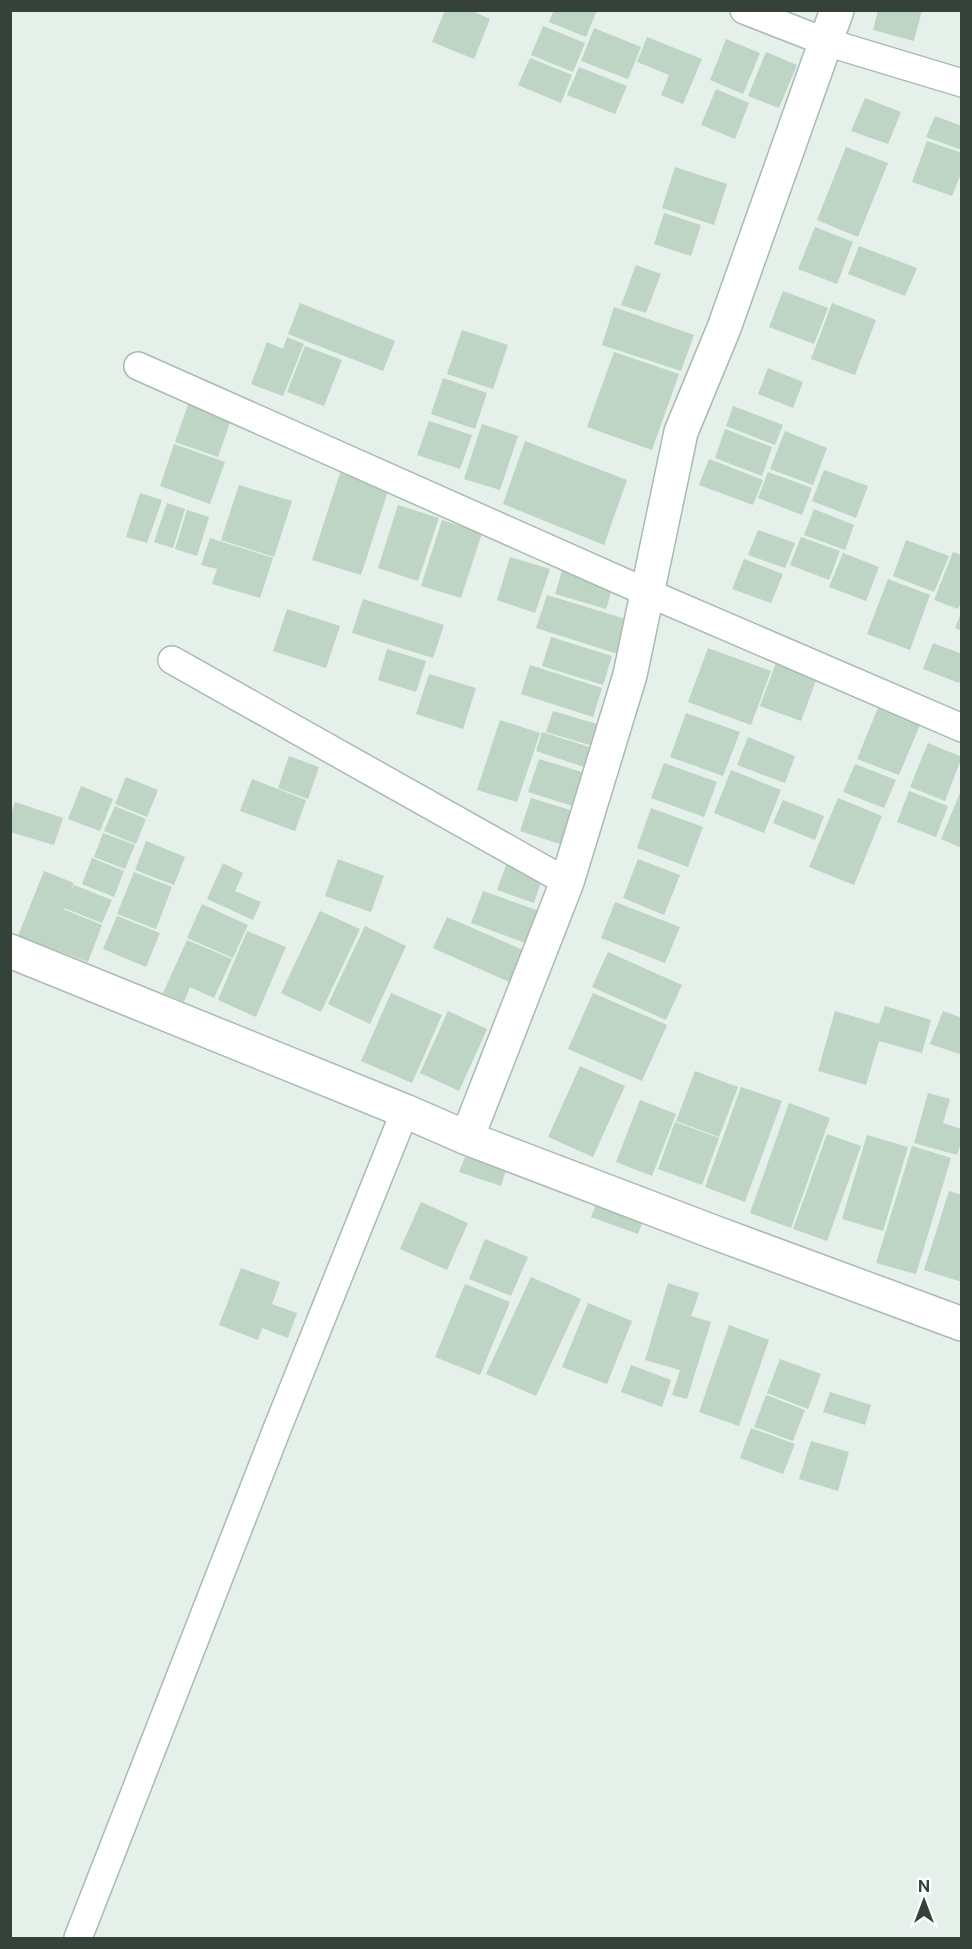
<svg xmlns="http://www.w3.org/2000/svg" width="972" height="1949" viewBox="0 0 972 1949" font-family="'Public Sans',sans-serif">
  <style>
    .building { fill: #bed4c5 }
    .lines { fill: none; stroke-linecap: round; stroke-linejoin: round }
    .minor-casing { stroke: #a8bbaf; stroke-width: 30 }
    .tertiary-casing { stroke: #a8bbaf; stroke-width: 36 }
    .minor { stroke: #fff; stroke-width: 27 }
    .tertiary { stroke: #fff; stroke-width: 33 }
  </style>
  <rect width="100%" height="100%" fill="#e4f0e9"/>
  <g class="building">
    <polygon points="445,10 470,10 490,19 474,59 432,42"/>
    <polygon points="554,10 597,10 586,37 549,22"/>
    <polygon points="878,10 922,10 914,41 873,30"/>
    <polygon points="543,26 585,43 573,72 531,55"/>
    <polygon points="594,28 641,47 628,79 581,61"/>
    <polygon points="647,37 702,59 683,104 661,95 669,75 637,62"/>
    <polygon points="726,39 760,53 743,94 710,80"/>
    <polygon points="766,52 797,65 779,108 748,96"/>
    <polygon points="530,58 572,75 561,103 518,85"/>
    <polygon points="579,67 627,86 615,114 567,95"/>
    <polygon points="716,89 749,103 735,139 701,125"/>
    <polygon points="865,98 901,112 888,144 851,131"/>
    <polygon points="935,116 962,126 962,150 926,137"/>
    <polygon points="927,141 962,153 962,171 952,196 912,182"/>
    <polygon points="846,147 888,163 858,237 817,220"/>
    <polygon points="675,167 727,184 714,225 662,208"/>
    <polygon points="664,213 701,225 691,256 654,244"/>
    <polygon points="815,227 853,242 837,284 798,269"/>
    <polygon points="859,246 917,268 905,296 848,274"/>
    <polygon points="636,265 661,274 646,313 621,305"/>
    <polygon points="783,291 828,308 814,344 769,327"/>
    <polygon points="300,303 395,341 383,371 288,334"/>
    <polygon points="832,303 876,320 855,375 811,359"/>
    <polygon points="614,307 694,335 681,371 602,345"/>
    <polygon points="462,330 508,345 493,389 447,374"/>
    <polygon points="287,337 304,344 283,396 251,384 267,342 283,349"/>
    <polygon points="305,346 342,360 324,406 287,392"/>
    <polygon points="614,352 679,374 652,450 587,427"/>
    <polygon points="768,368 803,382 793,408 758,394"/>
    <polygon points="443,378 487,393 475,429 431,414"/>
    <polygon points="191,396 234,411 218,457 175,442"/>
    <polygon points="733,406 783,425 775,445 726,426"/>
    <polygon points="429,421 472,435 460,469 417,455"/>
    <polygon points="482,424 518,436 500,490 464,479"/>
    <polygon points="725,429 772,447 762,476 715,458"/>
    <polygon points="785,431 827,448 813,485 770,469"/>
    <polygon points="525,441 627,480 604,545 503,504"/>
    <polygon points="174,444 225,462 210,504 160,486"/>
    <polygon points="709,459 763,480 753,505 699,485"/>
    <polygon points="824,470 868,486 856,518 812,501"/>
    <polygon points="768,472 812,488 802,515 758,498"/>
    <polygon points="340,473 389,488 361,575 312,560"/>
    <polygon points="239,485 292,501 274,557 221,540"/>
    <polygon points="140,493 162,500 147,543 126,537"/>
    <polygon points="167,503 185,509 173,548 154,542"/>
    <polygon points="398,505 439,518 418,581 378,568"/>
    <polygon points="814,509 854,525 845,550 804,535"/>
    <polygon points="187,510 209,517 197,556 175,549"/>
    <polygon points="442,520 482,533 461,598 421,586"/>
    <polygon points="758,530 795,543 785,568 748,555"/>
    <polygon points="801,537 840,551 829,580 790,565"/>
    <polygon points="210,538 273,558 260,598 212,584 217,569 201,565"/>
    <polygon points="906,540 949,556 934,592 893,576"/>
    <polygon points="953,552 962,555 962,600 958,609 934,600"/>
    <polygon points="843,553 879,567 866,601 829,587"/>
    <polygon points="510,557 550,569 535,613 497,600"/>
    <polygon points="744,559 783,574 771,603 732,589"/>
    <polygon points="563,567 614,583 606,609 555,594"/>
    <polygon points="888,579 930,595 910,650 867,634"/>
    <polygon points="547,595 629,620 618,654 536,628"/>
    <polygon points="363,599 444,625 433,658 352,633"/>
    <polygon points="287,609 340,626 326,668 273,651"/>
    <polygon points="961,613 962,613 962,631 955,628"/>
    <polygon points="551,637 612,656 603,685 542,666"/>
    <polygon points="933,643 962,654 962,675 959,683 923,669"/>
    <polygon points="708,648 771,671 751,725 688,702"/>
    <polygon points="387,649 426,661 416,692 378,680"/>
    <polygon points="777,660 818,675 801,721 760,706"/>
    <polygon points="530,665 602,688 593,717 521,694"/>
    <polygon points="429,674 476,688 463,729 416,714"/>
    <polygon points="878,708 920,725 899,775 857,759"/>
    <polygon points="553,711 607,727 600,748 546,732"/>
    <polygon points="686,713 740,732 723,776 670,757"/>
    <polygon points="500,720 540,733 517,802 477,790"/>
    <polygon points="542,732 599,750 593,770 536,751"/>
    <polygon points="748,737 795,756 785,783 737,765"/>
    <polygon points="928,743 962,757 945,801 910,787"/>
    <polygon points="289,756 319,767 308,799 278,788"/>
    <polygon points="539,759 595,776 585,810 528,792"/>
    <polygon points="664,763 717,782 704,817 651,798"/>
    <polygon points="855,764 896,780 884,808 843,792"/>
    <polygon points="731,770 781,790 764,833 714,813"/>
    <polygon points="126,777 158,790 147,817 115,804"/>
    <polygon points="252,779 306,800 295,831 240,811"/>
    <polygon points="81,786 113,799 100,831 68,819"/>
    <polygon points="962,788 962,848 941,839"/>
    <polygon points="909,791 948,806 936,837 897,822"/>
    <polygon points="531,798 583,814 572,848 520,831"/>
    <polygon points="838,798 882,816 854,885 809,867"/>
    <polygon points="783,800 824,816 815,840 773,823"/>
    <polygon points="15,802 63,818 54,845 10,832 10,818"/>
    <polygon points="115,806 146,819 136,844 104,831"/>
    <polygon points="651,808 703,827 688,867 637,848"/>
    <polygon points="103,833 135,845 125,869 94,857"/>
    <polygon points="146,841 185,857 174,885 135,870"/>
    <polygon points="92,858 124,871 114,897 82,884"/>
    <polygon points="338,859 384,876 371,912 325,896"/>
    <polygon points="638,859 680,875 664,915 623,898"/>
    <polygon points="508,860 544,873 534,903 497,890"/>
    <polygon points="223,863 243,873 235,891 261,902 253,920 207,899"/>
    <polygon points="44,871 74,883 70,892 74,885 112,900 102,923 64,908 63,909 102,925 88,962 18,936"/>
    <polygon points="134,872 172,887 156,929 117,914"/>
    <polygon points="483,891 542,912 531,945 471,923"/>
    <polygon points="615,902 680,927 665,963 601,938"/>
    <polygon points="202,904 248,925 233,958 187,938"/>
    <polygon points="320,911 360,929 321,1012 281,993"/>
    <polygon points="117,916 160,933 146,967 103,949"/>
    <polygon points="447,917 523,950 509,982 433,948"/>
    <polygon points="365,926 406,946 370,1024 328,1004"/>
    <polygon points="247,931 286,947 256,1017 218,1000"/>
    <polygon points="187,940 232,959 214,998 190,987 184,1002 163,993"/>
    <polygon points="608,952 682,985 666,1020 592,987"/>
    <polygon points="391,993 442,1015 412,1083 361,1061"/>
    <polygon points="593,993 667,1025 642,1081 568,1049"/>
    <polygon points="885,1006 931,1020 922,1053 879,1041 866,1085 818,1071 835,1011 879,1024"/>
    <polygon points="448,1011 487,1029 459,1091 420,1073"/>
    <polygon points="943,1011 962,1018 962,1055 930,1044"/>
    <polygon points="580,1066 625,1086 593,1157 548,1137"/>
    <polygon points="695,1071 738,1087 719,1137 676,1121"/>
    <polygon points="741,1087 782,1101 745,1202 705,1187"/>
    <polygon points="928,1093 950,1099 943,1123 962,1129 962,1140 957,1155 914,1143"/>
    <polygon points="640,1100 676,1114 652,1176 616,1162"/>
    <polygon points="789,1103 830,1118 791,1228 750,1213"/>
    <polygon points="675,1122 719,1138 702,1185 658,1169"/>
    <polygon points="827,1134 861,1146 827,1241 793,1229"/>
    <polygon points="867,1135 908,1147 883,1231 842,1219"/>
    <polygon points="912,1146 951,1158 916,1274 876,1263"/>
    <polygon points="469,1147 509,1161 501,1186 459,1172"/>
    <polygon points="949,1191 962,1195 962,1282 924,1270"/>
    <polygon points="600,1194 647,1211 638,1234 591,1217"/>
    <polygon points="421,1202 468,1223 447,1270 400,1249"/>
    <polygon points="485,1239 528,1257 511,1296 469,1279"/>
    <polygon points="241,1268 280,1282 272,1304 297,1313 288,1338 262,1328 258,1340 219,1325"/>
    <polygon points="531,1277 581,1299 536,1396 486,1374"/>
    <polygon points="668,1283 699,1293 691,1316 711,1322 687,1399 672,1395 680,1370 645,1360"/>
    <polygon points="465,1284 510,1302 480,1375 435,1357"/>
    <polygon points="588,1303 632,1321 607,1384 562,1367"/>
    <polygon points="729,1325 769,1340 739,1426 699,1412"/>
    <polygon points="780,1359 821,1374 808,1409 767,1393"/>
    <polygon points="631,1365 671,1380 662,1407 621,1392"/>
    <polygon points="830,1392 871,1405 865,1425 823,1412"/>
    <polygon points="766,1395 805,1410 793,1441 754,1427"/>
    <polygon points="751,1428 795,1444 783,1474 740,1458"/>
    <polygon points="811,1441 849,1452 838,1491 799,1479"/>
  </g>
  <g class="lines">
    <defs>
      <g id="minor">
        <polyline points="744,10 826,42 962,83"/>
        <polyline points="138,366 646,592 962,728"/>
        <polyline points="172,660 567,882"/>
        <polyline points="78,1938 277,1429 405,1111"/>
      </g>
      <g id="tertiary">
        <polyline points="10,951 405,1111 467,1138 716,1233 962,1324"/>
        <polyline points="467,1138 567,882 630,675 681,432 724,328 837,10"/>
      </g>
    </defs>
    <use href="#minor" class="minor-casing"/>
    <use href="#tertiary" class="tertiary-casing"/>
    <use href="#minor" class="minor"/>
    <use href="#tertiary" class="tertiary"/>
  </g>
  <rect width="972" height="1949" fill="none" stroke="#354239" stroke-width="24"/>
  <g transform="translate(924 1901)" stroke="#ffffff" stroke-width="4.5" paint-order="stroke">
  <path d="M0-4.5L10 22L0 15L-10 22Z" fill="#354239"/>
  <text y="-9" font-size="16" font-weight="bold" text-anchor="middle" fill="#354239">N</text>
  </g>
</svg>
